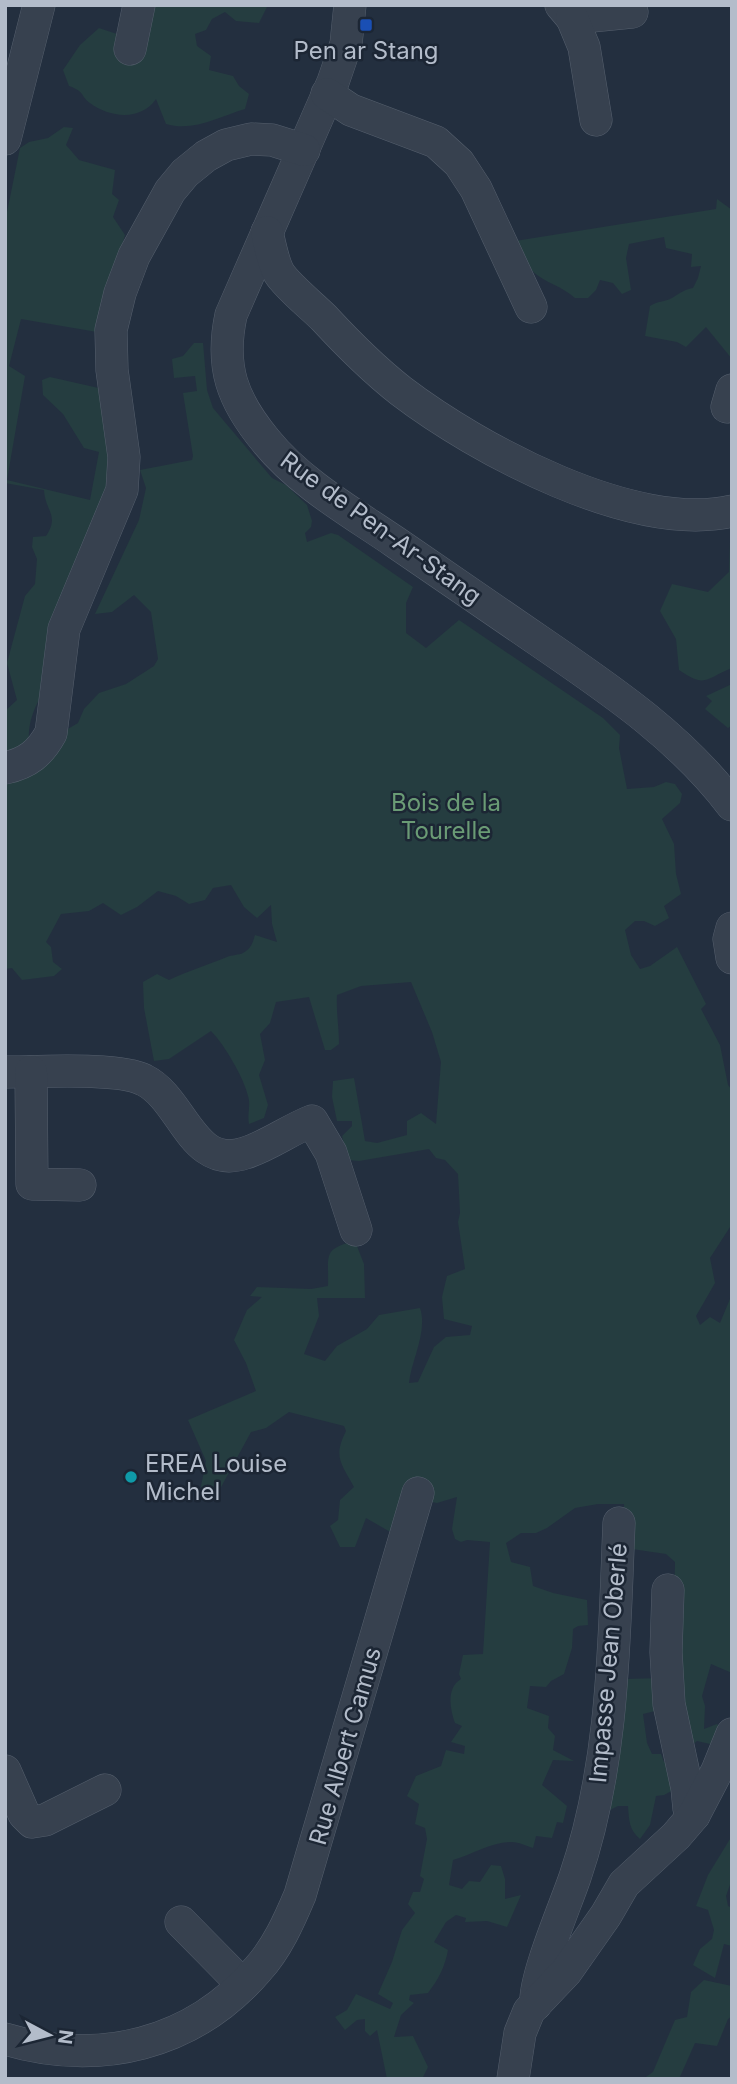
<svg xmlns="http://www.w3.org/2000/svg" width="737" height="2084" viewBox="0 0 737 2084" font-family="Inter,sans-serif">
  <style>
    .green { fill: #253d40 }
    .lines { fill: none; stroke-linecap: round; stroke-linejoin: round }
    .minor-casing { stroke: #555f6d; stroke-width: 33 }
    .minor { stroke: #37414f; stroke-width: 32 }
    .transit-dot { fill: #1a4fb4; stroke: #1c2634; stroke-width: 2.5 }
    .culture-dot { fill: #0f9aa8; stroke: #1c2634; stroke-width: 2.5 }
    .labels { text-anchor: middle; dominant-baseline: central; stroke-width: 5; stroke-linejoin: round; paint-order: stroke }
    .poi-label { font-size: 24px; fill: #b3bcca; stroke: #1c2634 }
    .street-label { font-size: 24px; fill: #b3bcca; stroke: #1c2634 }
    .park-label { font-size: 24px; fill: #6a9b75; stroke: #1c2634 }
  </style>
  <rect width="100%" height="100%" fill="#232f3f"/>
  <g class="green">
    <path d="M145,5H268L259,23L236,21L225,12L212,19L206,30L195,34L197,46L211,56L209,70L233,76L239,86L249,94L245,109C218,117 194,132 166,124L156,99C141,121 110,118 90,103C80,96 86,92 69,86L63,70L80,45L99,28L123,36Z"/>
    <path d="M64,127L73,128L66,145L79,160L115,170L112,194L119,200L113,217L125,235L97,332L21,319L9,366L25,376L7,480L90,500L99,452L84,448L63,414L43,395L42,380L50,377L103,389L114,466L52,677C37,703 25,720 30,751L78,723L84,709L99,693L126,684L154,666L158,659L151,612L134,595L112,612L95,614L139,520L146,488L140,470L192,460L193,456L183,393L197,391L195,376L174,378L172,359L183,356L194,343H203L207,390L213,408L272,478L286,485L307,505L312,521L311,527L305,533L307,542L331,533L338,535L413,587L406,603V633L426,648L459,620L603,718L620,735L619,748L627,789L654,787L666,782L675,784L682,794L680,803L662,819L674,844L676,874L681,894L664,906L669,918L655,926L644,921H635L625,930L631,955L640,969L650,966L677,947L706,1004L701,1009L720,1045L728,1085L732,1090V1224L710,1258L715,1283L696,1316L700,1325L710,1317L720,1323L732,1294V1673L711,1664L702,1696L705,1706L704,1729L717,1724L721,1728L719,1746L697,1741L686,1750L671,1707L643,1714L647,1743L652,1754H661L664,1762H674L681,1786L664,1795L656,1796L650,1825L640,1839C629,1830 629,1820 628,1806H618L610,1810L624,1713L626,1679L661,1678L673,1662L675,1562L666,1554L632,1549L626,1543L624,1504H598L575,1508L547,1528L536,1533H521L506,1543L511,1562L530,1567L533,1586L553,1593L587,1600L588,1625L578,1626L573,1629L572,1648L564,1674L551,1681L546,1687L530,1686L527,1708L549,1716L548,1728L555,1736L553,1750L574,1761L553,1760L542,1785L567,1806L563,1823L557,1822L552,1838L536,1836L533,1848C527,1846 518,1842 512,1842C490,1842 472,1855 453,1860L449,1885L462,1889L469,1881L480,1882L491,1865L501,1866L505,1879V1899L521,1895L507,1927L487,1921L465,1922L466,1918L456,1915L446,1922L434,1942L448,1950C445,1967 438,1980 428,1993L410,1995L409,2000L414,2003L401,2015L394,2037L413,2036L428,2067L422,2079H387L377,2030L370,2036L365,2031V2019L357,2020L345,2030L335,2017L347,2010L356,1994L390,2009L393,2003L378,1994L392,1962L402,1930L415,1913L408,1904L413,1892H420L424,1879L420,1876L427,1839L425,1828L415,1824L419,1804L407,1796L416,1776L441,1766L446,1750L464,1754L465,1746L451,1742L462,1726L455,1723C450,1709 446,1688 461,1679L459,1674L463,1655L483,1654L490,1542L467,1540L461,1542L455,1539L452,1529L457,1497L437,1503L417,1499L399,1537L366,1518L355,1547H340L330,1526L338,1520L340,1500L354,1487C341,1463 333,1457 346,1431L344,1426L289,1412L266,1428L251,1432L220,1489L211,1492L200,1491L206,1461L188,1420L256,1391L246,1363L234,1340L247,1310L262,1297L250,1296L257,1287L311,1289L328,1286C329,1255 322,1249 355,1241L364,1264L365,1298H317L319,1316L304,1354L325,1361L337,1346L367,1329L379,1315L420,1308C428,1331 411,1361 409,1383L418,1382L434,1347L446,1337L470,1335L472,1326L444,1319L442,1297L447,1276L465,1269L458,1222L460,1213L458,1174L445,1160L436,1158L429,1149L359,1161L348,1160L342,1136L352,1126V1121H337L332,1097L333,1081L354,1078L365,1141L377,1143L407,1135V1121L421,1113L436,1124L441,1062L432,1032L411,982L361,986L337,995C336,1012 339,1027 339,1044L331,1050H325L309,997L276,1002L270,1023L260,1034L265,1060L259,1075L268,1105L264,1118L249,1124C247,1115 251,1104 248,1096C244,1078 224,1044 211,1031L169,1059L154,1061L144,1008L143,982L157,974L169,980C188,971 207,965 227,957C232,955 239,955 243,953C251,949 253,942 255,935L277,942L272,924L271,905L257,918L244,907L231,885L213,888L205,900L189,904L176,896L158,891L137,907L121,915L103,903L89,911L61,914L46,942L51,947L53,962L62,969L54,976L22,980L12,968L5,969V711L17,700L7,663L25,596L35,584L37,559L32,547L33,537L46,536C60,515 45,511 44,490L5,483V222L20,148L29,142L48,138Z"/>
    <path d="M717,199L732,210V359L706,327L686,347L677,342L645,336L650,306C657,301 665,302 672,298C679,294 683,290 693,288L698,278L701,266L691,267L692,254L666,248L664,237L629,244L626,258L631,290L622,294L613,283L600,280L596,290L588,298H575C562,286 545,283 532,271C525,264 520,250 515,241L716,209Z"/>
    <path d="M730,541L732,668C706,678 706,689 679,670L676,639L660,611L672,584L708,592L729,572Z"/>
    <polygon points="732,684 732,725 728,728 705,709 712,701 706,696"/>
    <polygon points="730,1839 732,1842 732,1879 726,1896 728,1906 732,1908 732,1946 724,1944 715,1978 693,1965 700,1949 712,1939 714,1930 708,1910 696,1906 708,1875"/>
    <polygon points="704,1980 732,1986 732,2016 728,2019 717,2046 695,2043 679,2079 643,2079 653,2072 675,2020 687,2017 691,1992"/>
  </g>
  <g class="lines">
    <defs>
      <g id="minor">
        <path d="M350,5L346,44L333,82L231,315C220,367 232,400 266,441C300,483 351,512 395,542C446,577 497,612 548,647C615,693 682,739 732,805"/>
        <polyline points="561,5 572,18 632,12"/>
        <polyline points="572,18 584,47 596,120"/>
        <polyline points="130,49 139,5"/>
        <polyline points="327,94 351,110 436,142 459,163 476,189 531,307"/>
        <polyline points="5,139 39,5"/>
        <path d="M267,232C270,245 273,262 279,273C287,286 312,306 324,318C348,344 373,369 401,391C477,449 634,534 732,511"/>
        <polyline points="727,407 732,390"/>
        <path d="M5,768C28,763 40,753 51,733L64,629L122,490L124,457L112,370L111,330L120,293L134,256L170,191L185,173L206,156L226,145L251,139L272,140L304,150"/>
        <polyline points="732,928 729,939 732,958"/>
        <path d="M5,1072C37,1072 119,1067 144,1080C183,1099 192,1171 245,1153C268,1146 289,1130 312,1121L331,1153L356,1230"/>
        <polyline points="31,1072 32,1184 80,1185"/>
        <polyline points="668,1590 666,1652 669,1704 687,1788 689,1809 694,1815"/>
        <polyline points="5,1771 24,1814 32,1822 45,1820 105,1790"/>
        <polyline points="181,1922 243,1985"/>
        <path d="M536,2004C533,1980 566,1904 575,1877C614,1763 614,1642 619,1523"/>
        <path d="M5,2039C99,2067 193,2045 258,1969C277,1948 289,1921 300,1895L418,1493"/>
        <polyline points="513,2079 520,2033 529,2011 566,1972 606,1915 624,1884 676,1836 694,1815 717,1771 732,1734"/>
      </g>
    </defs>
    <use href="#minor" class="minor-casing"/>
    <use href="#minor" class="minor"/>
  </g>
  <rect class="transit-dot" x="359" y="18" width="14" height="14" rx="3.5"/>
  <circle class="culture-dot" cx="131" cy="1477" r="7"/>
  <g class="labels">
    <g class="poi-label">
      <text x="366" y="50">Pen ar Stang</text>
      <text x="145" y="1463" text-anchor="start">EREA Louise<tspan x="145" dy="28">Michel</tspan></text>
    </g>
    <g class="street-label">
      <text transform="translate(381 528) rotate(36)">Rue de Pen-Ar-Stang</text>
      <text transform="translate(608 1663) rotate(-85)">Impasse Jean Oberlé</text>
      <text transform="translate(345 1746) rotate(-74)">Rue Albert Camus</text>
    </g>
    <g class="park-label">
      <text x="446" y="802">Bois de la<tspan x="446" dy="28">Tourelle</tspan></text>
    </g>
  </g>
  <rect width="737" height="2084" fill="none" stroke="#b3bcca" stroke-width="14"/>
  <g transform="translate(49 2035) rotate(97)" stroke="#1c2634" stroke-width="5" paint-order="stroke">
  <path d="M0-5L12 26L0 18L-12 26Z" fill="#b3bcca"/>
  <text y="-10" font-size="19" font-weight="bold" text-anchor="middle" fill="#b3bcca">N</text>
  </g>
</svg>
